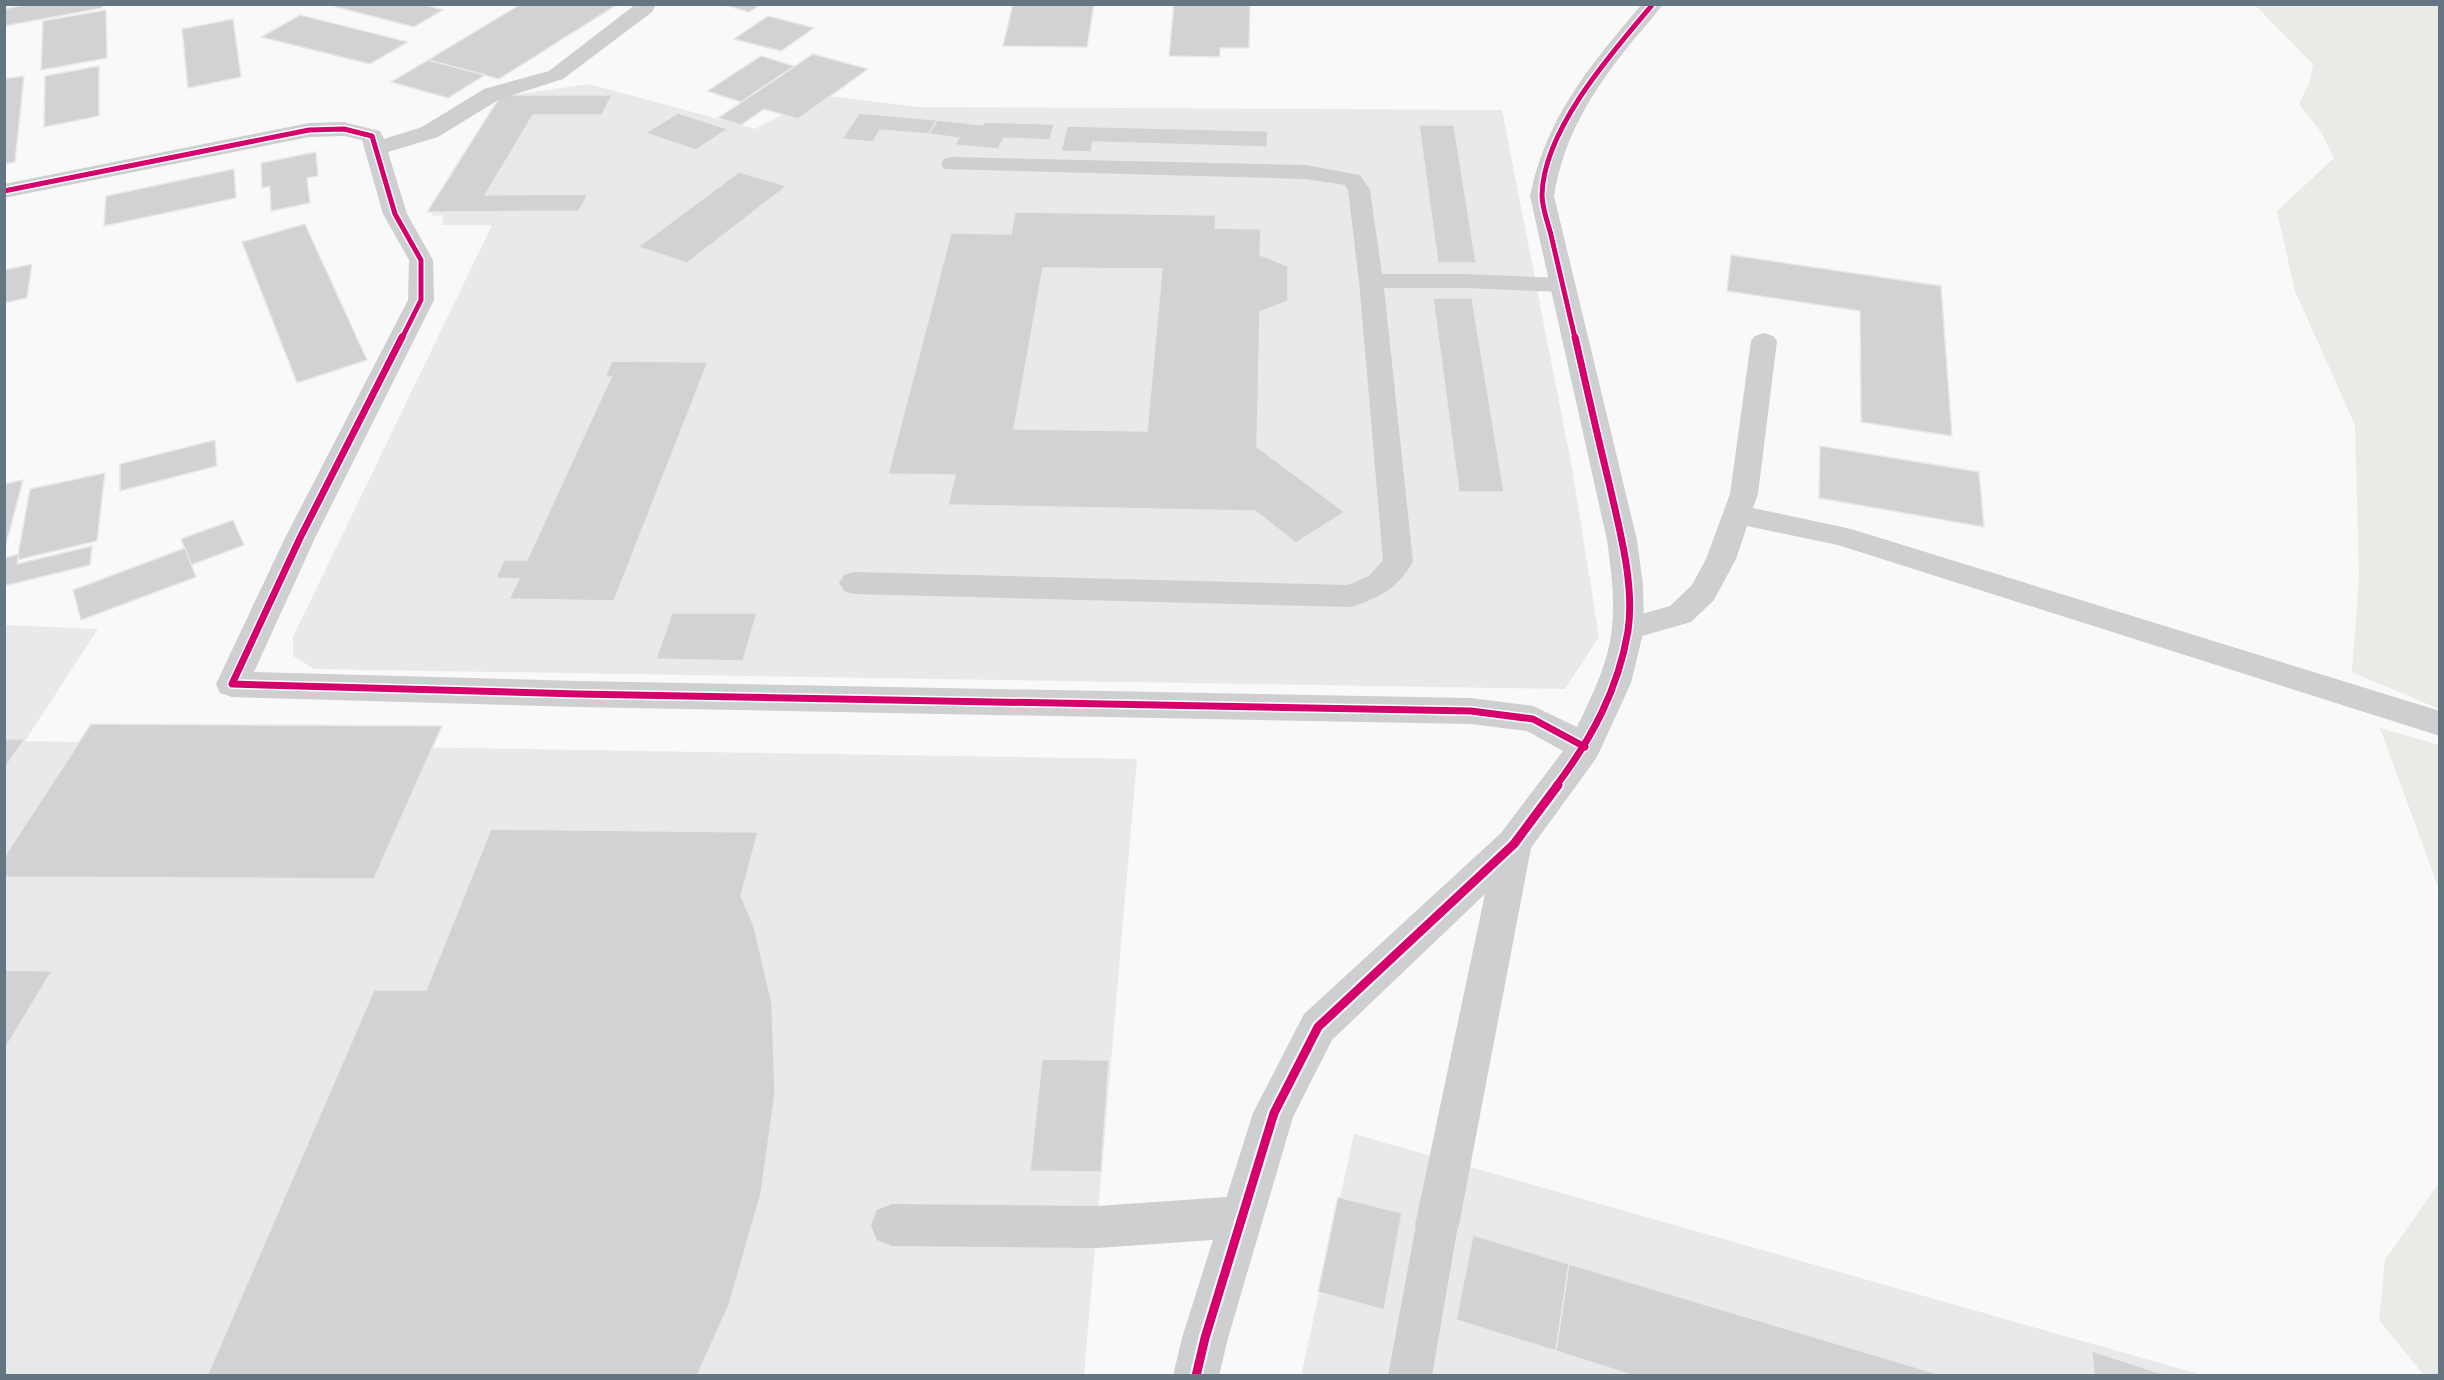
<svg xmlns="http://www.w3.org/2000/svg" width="2444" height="1380" viewBox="0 0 2444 1380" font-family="'Alegreya Sans',sans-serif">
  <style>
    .built { fill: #e8e9e9 }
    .green { fill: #e8ebe6 }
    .building { fill: #d0d2d3; stroke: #e8e8e8; stroke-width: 1.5; fill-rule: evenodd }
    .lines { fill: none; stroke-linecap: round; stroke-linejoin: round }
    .lane { fill: #cecfd0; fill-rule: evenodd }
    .street { fill: #cecfd0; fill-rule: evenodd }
    .cycleway-far2-casing { stroke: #fff; stroke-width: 8 }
    .cycleway-far1-casing { stroke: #fff; stroke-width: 10 }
    .cycleway-casing { stroke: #fff; stroke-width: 13 }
    .cycleway-far2 { stroke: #d6006c; stroke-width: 5 }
    .cycleway-far1 { stroke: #d6006c; stroke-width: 7 }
    .cycleway { stroke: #d6006c; stroke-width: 9 }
  </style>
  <rect width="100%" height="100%" fill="#f9f9f9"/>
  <g class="built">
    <polygon points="589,84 755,129 820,95 919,107 1502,110 1572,468 1599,637 1565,689 314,669 293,656 293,637 492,225 442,225 443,215 431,216 507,96"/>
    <polygon points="5,625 98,629 25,741 1137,759 1084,1375 5,1376"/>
    <polygon points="1354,1134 2202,1375 1301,1376"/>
  </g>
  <g class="green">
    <polygon points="2255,5 2439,5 2439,709 2352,672 2359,575 2355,425 2295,291 2277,211 2334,158 2321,132 2299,104 2310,81 2313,64"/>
    <polygon points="2380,728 2439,745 2439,889"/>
    <polygon points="2439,1183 2439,1375 2424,1375 2379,1320 2385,1260"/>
  </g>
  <g class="building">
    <polygon points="28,4 102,4 102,8 4,26 4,9"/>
    <polygon points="325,4 422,4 443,10 414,27"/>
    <polygon points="521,4 618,4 499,79 428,60"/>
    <polygon points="721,4 761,4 749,12"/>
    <polygon points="1013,4 1094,4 1087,47 1003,46"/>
    <polygon points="1174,4 1250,4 1249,48 1220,48 1220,57 1169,56"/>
    <polygon points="106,10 107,58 41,70 43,21"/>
    <polygon points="300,15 408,42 370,64 261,37"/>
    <polygon points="768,16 799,24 814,28 781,51 734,39"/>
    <polygon points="233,19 241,77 188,88 182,29"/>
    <polygon points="813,54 868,69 798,119 764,109 741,125 718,118"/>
    <polygon points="761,56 794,66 741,102 707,91"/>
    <polygon points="428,60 485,75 448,98 391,82"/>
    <polygon points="99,66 99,116 44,127 45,76"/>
    <polygon points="24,76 15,162 4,164 4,79"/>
    <polygon points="501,95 612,95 602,115 533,115 485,195 588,194 579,211 427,212"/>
    <polygon points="678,113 728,129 696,150 645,133"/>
    <polygon points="859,113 937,120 929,134 880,130 873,142 842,139"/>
    <polygon points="937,120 983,125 984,122 1054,124 1050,140 1004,138 998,149 955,145 959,138 929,134"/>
    <polygon points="1419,125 1454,125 1476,263 1438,263"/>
    <polygon points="1067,126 1268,131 1267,147 1093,142 1091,152 1061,151"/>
    <polygon points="316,152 318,176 307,178 310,203 271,211 270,186 262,188 261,163"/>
    <polygon points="234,169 236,198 104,226 106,196"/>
    <polygon points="739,172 787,186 687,263 638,247"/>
    <path d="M1015,212L1216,215L1215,228L1261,229L1260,255L1288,266V301L1260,312L1257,447L1345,512L1296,543L1255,511L948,505L955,475L888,474L951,233L1011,234ZM1043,268L1162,269L1147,431L1014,429Z"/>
    <polygon points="305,224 367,360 297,383 242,242"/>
    <polygon points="1731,255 1941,286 1952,436 1861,422 1860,311 1727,291"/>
    <polygon points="32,264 27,298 4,303 4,270"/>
    <polygon points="1433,298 1472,298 1504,492 1459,492"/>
    <polygon points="612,361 708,362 614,601 509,599 519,579 496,578 504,560 527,560 611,377 605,377"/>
    <polygon points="215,440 217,466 120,491 120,464"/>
    <polygon points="1820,446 1979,472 1984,527 1819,498"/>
    <polygon points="105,473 97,541 17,560 30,489"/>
    <polygon points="23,480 4,552 4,484"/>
    <polygon points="233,520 244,545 191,565 181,539"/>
    <polygon points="92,546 90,565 4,586 4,558 19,554 17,564"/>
    <polygon points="185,548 196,577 81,620 73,590"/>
    <polygon points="672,613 757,613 743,661 656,659"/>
    <polygon points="91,724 442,726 374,879 4,877 4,857"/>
    <polygon points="4,739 25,739 4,769"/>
    <polygon points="491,829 758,832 741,896 754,926 772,1004 775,1094 761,1194 729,1305 697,1376 207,1376 374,990 426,990"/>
    <polygon points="4,970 52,971 4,1050"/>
    <polygon points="1042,1059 1109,1060 1101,1172 1030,1171"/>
    <polygon points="1338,1197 1402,1213 1384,1310 1318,1292"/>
    <polygon points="1473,1235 1569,1264 1556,1351 1456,1320"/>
    <polygon points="1569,1264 1945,1376 1634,1376 1556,1351"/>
    <polygon points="2092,1351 2169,1376 2094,1376"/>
  </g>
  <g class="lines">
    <g class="lane">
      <path d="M952,157L1305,165L1360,175L1370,190L1382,274H1464L1562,278L1571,280L1574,285L1571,290L1562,292L1464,288H1384L1413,562C1397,588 1380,598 1351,607L854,594L844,591L839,583L844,575L854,572L1348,585L1369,576L1383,560L1359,281L1348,190L1345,185L1305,179L944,169L941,164L944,159Z"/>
      <polygon points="1764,333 1773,336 1777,341 1758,494 1753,508 1851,529 2440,711 2440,736 1838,545 1747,526 1736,559 1714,600 1691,622 1628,640 1617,637 1613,629 1617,621 1670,606 1692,585 1706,559 1730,494 1751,341 1755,336"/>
      <polygon points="1241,1196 1256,1202 1262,1217 1256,1232 1241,1238 1097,1248 892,1246 877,1240 871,1225 877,1210 892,1204 1097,1206"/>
      <polygon points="1437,1204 1452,1210 1458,1225 1432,1376 1388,1376 1416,1225 1422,1210"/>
    </g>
    <path class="street" d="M636,4H656L652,12L563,79L500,99L438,137L388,152L407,214L433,260L434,300L315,538L254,672L578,681L1471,698L1533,706L1577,727C1592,696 1609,662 1612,627C1615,598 1611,569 1607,540L1530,196C1546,117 1591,64 1642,4H1663C1653,18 1641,31 1630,44C1592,92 1564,135 1554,196L1637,540L1643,585L1644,629L1631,683L1597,757L1531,848L1459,1225L1452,1240L1437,1247L1422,1240L1415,1225L1485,894L1332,1040L1293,1117L1228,1338L1219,1376H1173L1182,1338L1253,1113L1304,1014L1501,833L1563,751L1527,731L1471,724L578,707L232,697L220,693L216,684L285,538L408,300L409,260L383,214L362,140L344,136L309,137L4,198V184L309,123L344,122L380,131L384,139L422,127L484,89L549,71Z"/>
    <defs>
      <g id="cycleway-far2">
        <polyline points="4,191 309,130 344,129 372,136 395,214 421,260 421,300 402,338"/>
        <path d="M1575,338C1567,304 1559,270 1551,235C1548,223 1542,208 1542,195C1543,130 1613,51 1653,4"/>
      </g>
      <g id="cycleway-far1">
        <polyline points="402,337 300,538 232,684 578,694 1471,711 1533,719 1585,747"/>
        <path d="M1556,786C1592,738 1618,690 1628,631C1635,584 1619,528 1609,483C1597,434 1586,385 1575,337"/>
      </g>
      <polyline id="cycleway" points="1196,1376 1205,1338 1274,1113 1318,1027 1514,844 1558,785"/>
    </defs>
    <use href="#cycleway-far2" class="cycleway-far2-casing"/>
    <use href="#cycleway-far1" class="cycleway-far1-casing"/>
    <use href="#cycleway" class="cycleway-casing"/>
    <use href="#cycleway-far2" class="cycleway-far2"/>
    <use href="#cycleway-far1" class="cycleway-far1"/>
    <use href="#cycleway" class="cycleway"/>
  </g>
  <rect width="2444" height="1380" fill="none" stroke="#657683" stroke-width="12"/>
</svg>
